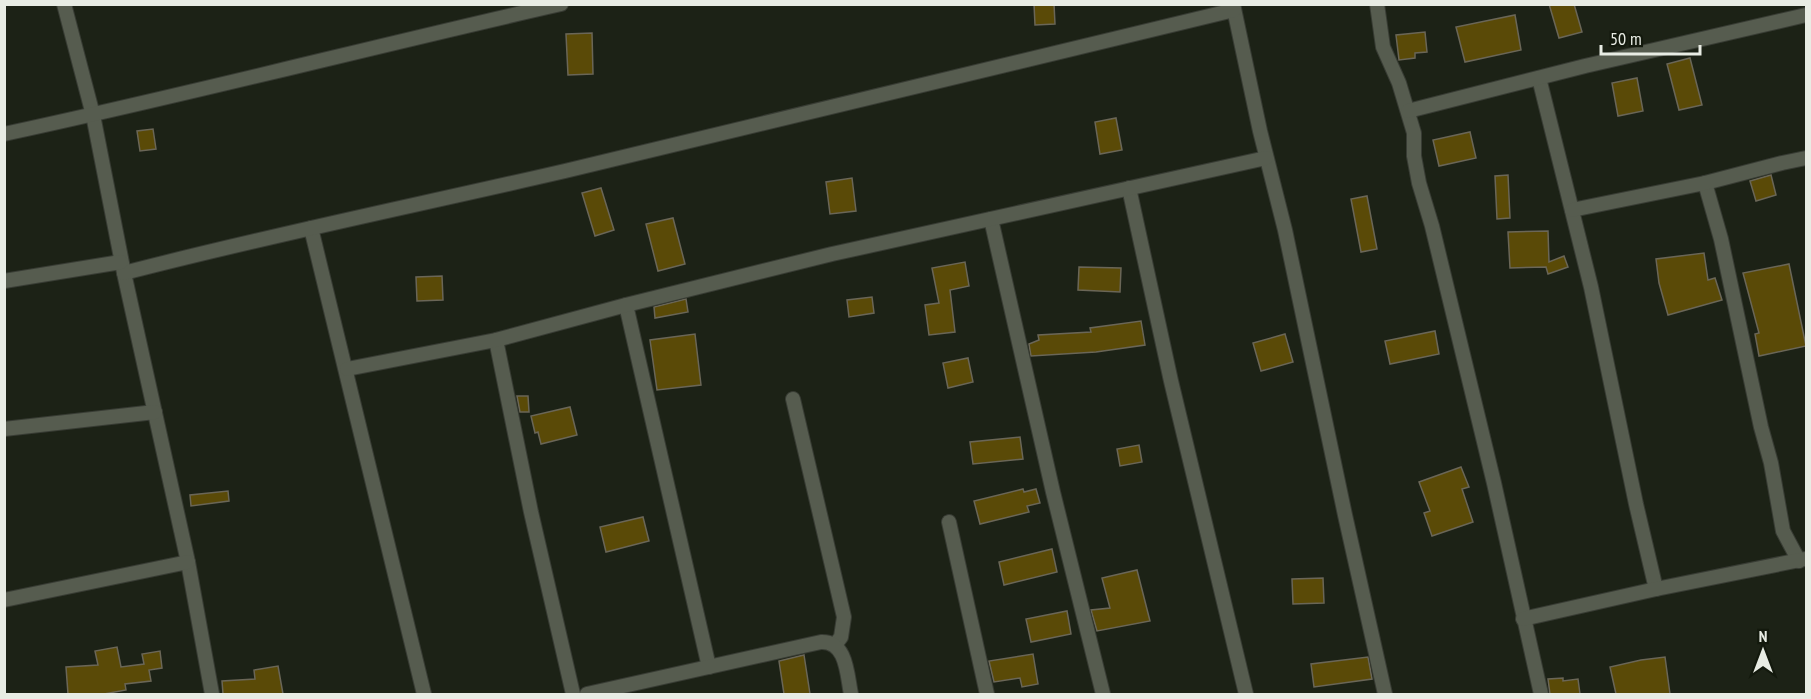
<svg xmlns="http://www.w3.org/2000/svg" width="1811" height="699" viewBox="0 0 1811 699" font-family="'PT Sans Narrow',sans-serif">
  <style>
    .building { fill: #5a4a07; stroke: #6a6657; stroke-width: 1.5 }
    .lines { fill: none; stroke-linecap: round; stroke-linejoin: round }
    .minor-casing { stroke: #383c34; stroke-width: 16 }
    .minor { stroke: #565c4f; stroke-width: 14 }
  </style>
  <rect width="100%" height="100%" fill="#1c2216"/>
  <g class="building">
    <polygon points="1034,4 1054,4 1055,24 1035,25"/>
    <polygon points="1549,4 1574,4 1582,32 1559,38"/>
    <polygon points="1515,15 1521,50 1465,62 1456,27"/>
    <polygon points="1425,32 1427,52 1415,53 1415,58 1399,60 1396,35"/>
    <polygon points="592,33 593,74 568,75 566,34"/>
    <polygon points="1690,58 1702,105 1679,110 1667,64"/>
    <polygon points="1637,78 1643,111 1618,116 1612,83"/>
    <polygon points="1116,118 1122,150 1100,154 1095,122"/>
    <polygon points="153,129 156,149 140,151 137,131"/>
    <polygon points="1470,132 1476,158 1439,166 1433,140"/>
    <polygon points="1508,175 1510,218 1497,219 1495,176"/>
    <polygon points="1771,175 1776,195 1756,201 1750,181"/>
    <polygon points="852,178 856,211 830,214 826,182"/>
    <polygon points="601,188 614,230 595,236 582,193"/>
    <polygon points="1367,196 1377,249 1361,252 1351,199"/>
    <polygon points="673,218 685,264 658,271 646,224"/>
    <polygon points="1548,231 1549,262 1564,256 1568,267 1548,274 1546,267 1510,268 1508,232"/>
    <polygon points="1704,253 1708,280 1715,278 1722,300 1668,315 1659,283 1656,259"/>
    <polygon points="965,262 969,286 950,290 955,332 929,335 925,305 939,303 932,268"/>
    <polygon points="1789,264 1806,346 1759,356 1755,334 1759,333 1743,273"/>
    <polygon points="1079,267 1121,268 1120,292 1078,290"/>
    <polygon points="442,276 443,300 417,301 416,277"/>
    <polygon points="872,297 874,313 849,317 847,300"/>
    <polygon points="686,299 688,312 655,318 654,307"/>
    <polygon points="1141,321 1145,345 1096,352 1031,356 1029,344 1039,340 1038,335 1091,332 1090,328"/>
    <polygon points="1435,331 1439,354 1390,364 1385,341"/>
    <polygon points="695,334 701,385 657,390 650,340"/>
    <polygon points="1285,334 1293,362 1261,371 1253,343"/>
    <polygon points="968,358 973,382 948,388 943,363"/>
    <polygon points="517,396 528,396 529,412 520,412"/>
    <polygon points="570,407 577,435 541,444 538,432 535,433 531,416"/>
    <polygon points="1020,437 1023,459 973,464 970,442"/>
    <polygon points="1139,445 1142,462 1120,466 1117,449"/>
    <polygon points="1461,467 1469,487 1462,489 1473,522 1432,536 1424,513 1430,511 1419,482"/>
    <polygon points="1023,489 1024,492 1036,489 1040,503 1027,506 1029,512 980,524 974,501"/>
    <polygon points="228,491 229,501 191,506 190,495"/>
    <polygon points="643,517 649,541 606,552 600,527"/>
    <polygon points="1052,549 1057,572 1004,585 999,562"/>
    <polygon points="1137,570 1150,621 1097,631 1091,610 1110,608 1102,578"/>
    <polygon points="1323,578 1324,603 1293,604 1292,579"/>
    <polygon points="1067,611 1071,634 1031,642 1026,619"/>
    <polygon points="117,647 121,667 144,664 142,654 160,651 162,668 149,670 151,681 125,684 126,690 104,694 68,694 66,667 98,665 95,651"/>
    <polygon points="1033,654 1038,684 1022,687 1020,678 994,682 989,661"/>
    <polygon points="804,655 810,694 784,694 779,661"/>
    <polygon points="1368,657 1372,679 1314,687 1311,664"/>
    <polygon points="1665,657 1670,694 1616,694 1610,667 1641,660"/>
    <polygon points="278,666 283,694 223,694 222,681 255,679 254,670"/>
    <polygon points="1563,678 1563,681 1578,679 1580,694 1550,694 1548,679"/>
  </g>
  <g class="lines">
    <defs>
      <g id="minor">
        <polyline points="64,4 93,115 124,273 188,562 212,694"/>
        <polyline points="1233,4 1260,131 1285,230 1345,515 1385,694"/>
        <polyline points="1377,4 1383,47 1399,83 1414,133 1414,156 1419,183 1432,226 1494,483 1541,694"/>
        <polyline points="1539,78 1591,287 1636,504 1656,589"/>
        <polyline points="1408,111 1585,66 1806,15"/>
        <path d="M4,134C191,94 375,46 561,4"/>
        <polyline points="1705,183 1721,239 1761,427 1771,463 1783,531 1799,561"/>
        <polyline points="1129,188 1171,381 1246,694"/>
        <polyline points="1572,210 1705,183 1782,163 1806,158"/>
        <polyline points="991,219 1053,492 1103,694"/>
        <polyline points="311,228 424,694"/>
        <path d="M124,273C270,235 418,205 565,171C789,119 1012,65 1234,10"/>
        <polyline points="4,281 121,262"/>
        <polyline points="626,305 709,667"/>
        <polyline points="496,340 531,512 573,694"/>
        <polyline points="347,369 496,340 626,305 832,254 1266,158"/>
        <polyline points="793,399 844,617 841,637 835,645"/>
        <polyline points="4,429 155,412"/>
        <polyline points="949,522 987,694"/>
        <polyline points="4,600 188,562"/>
        <polyline points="1523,619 1656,589 1805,559"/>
        <path d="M587,694L821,642C847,641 847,675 851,694"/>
      </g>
    </defs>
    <use href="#minor" class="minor-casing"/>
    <use href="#minor" class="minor"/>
  </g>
  <rect width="1811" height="699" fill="none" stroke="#e8ece4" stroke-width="12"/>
  <g transform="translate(1763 651)" stroke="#13190d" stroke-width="4.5" paint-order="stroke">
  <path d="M0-4.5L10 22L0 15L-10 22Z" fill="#e8ece4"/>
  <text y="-9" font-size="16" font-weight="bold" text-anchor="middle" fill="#e8ece4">N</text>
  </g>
  <path d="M1601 45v9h99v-9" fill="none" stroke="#e8ece4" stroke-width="3"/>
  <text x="1610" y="45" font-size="18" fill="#e8ece4" stroke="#13190d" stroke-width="4.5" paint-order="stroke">50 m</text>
</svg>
